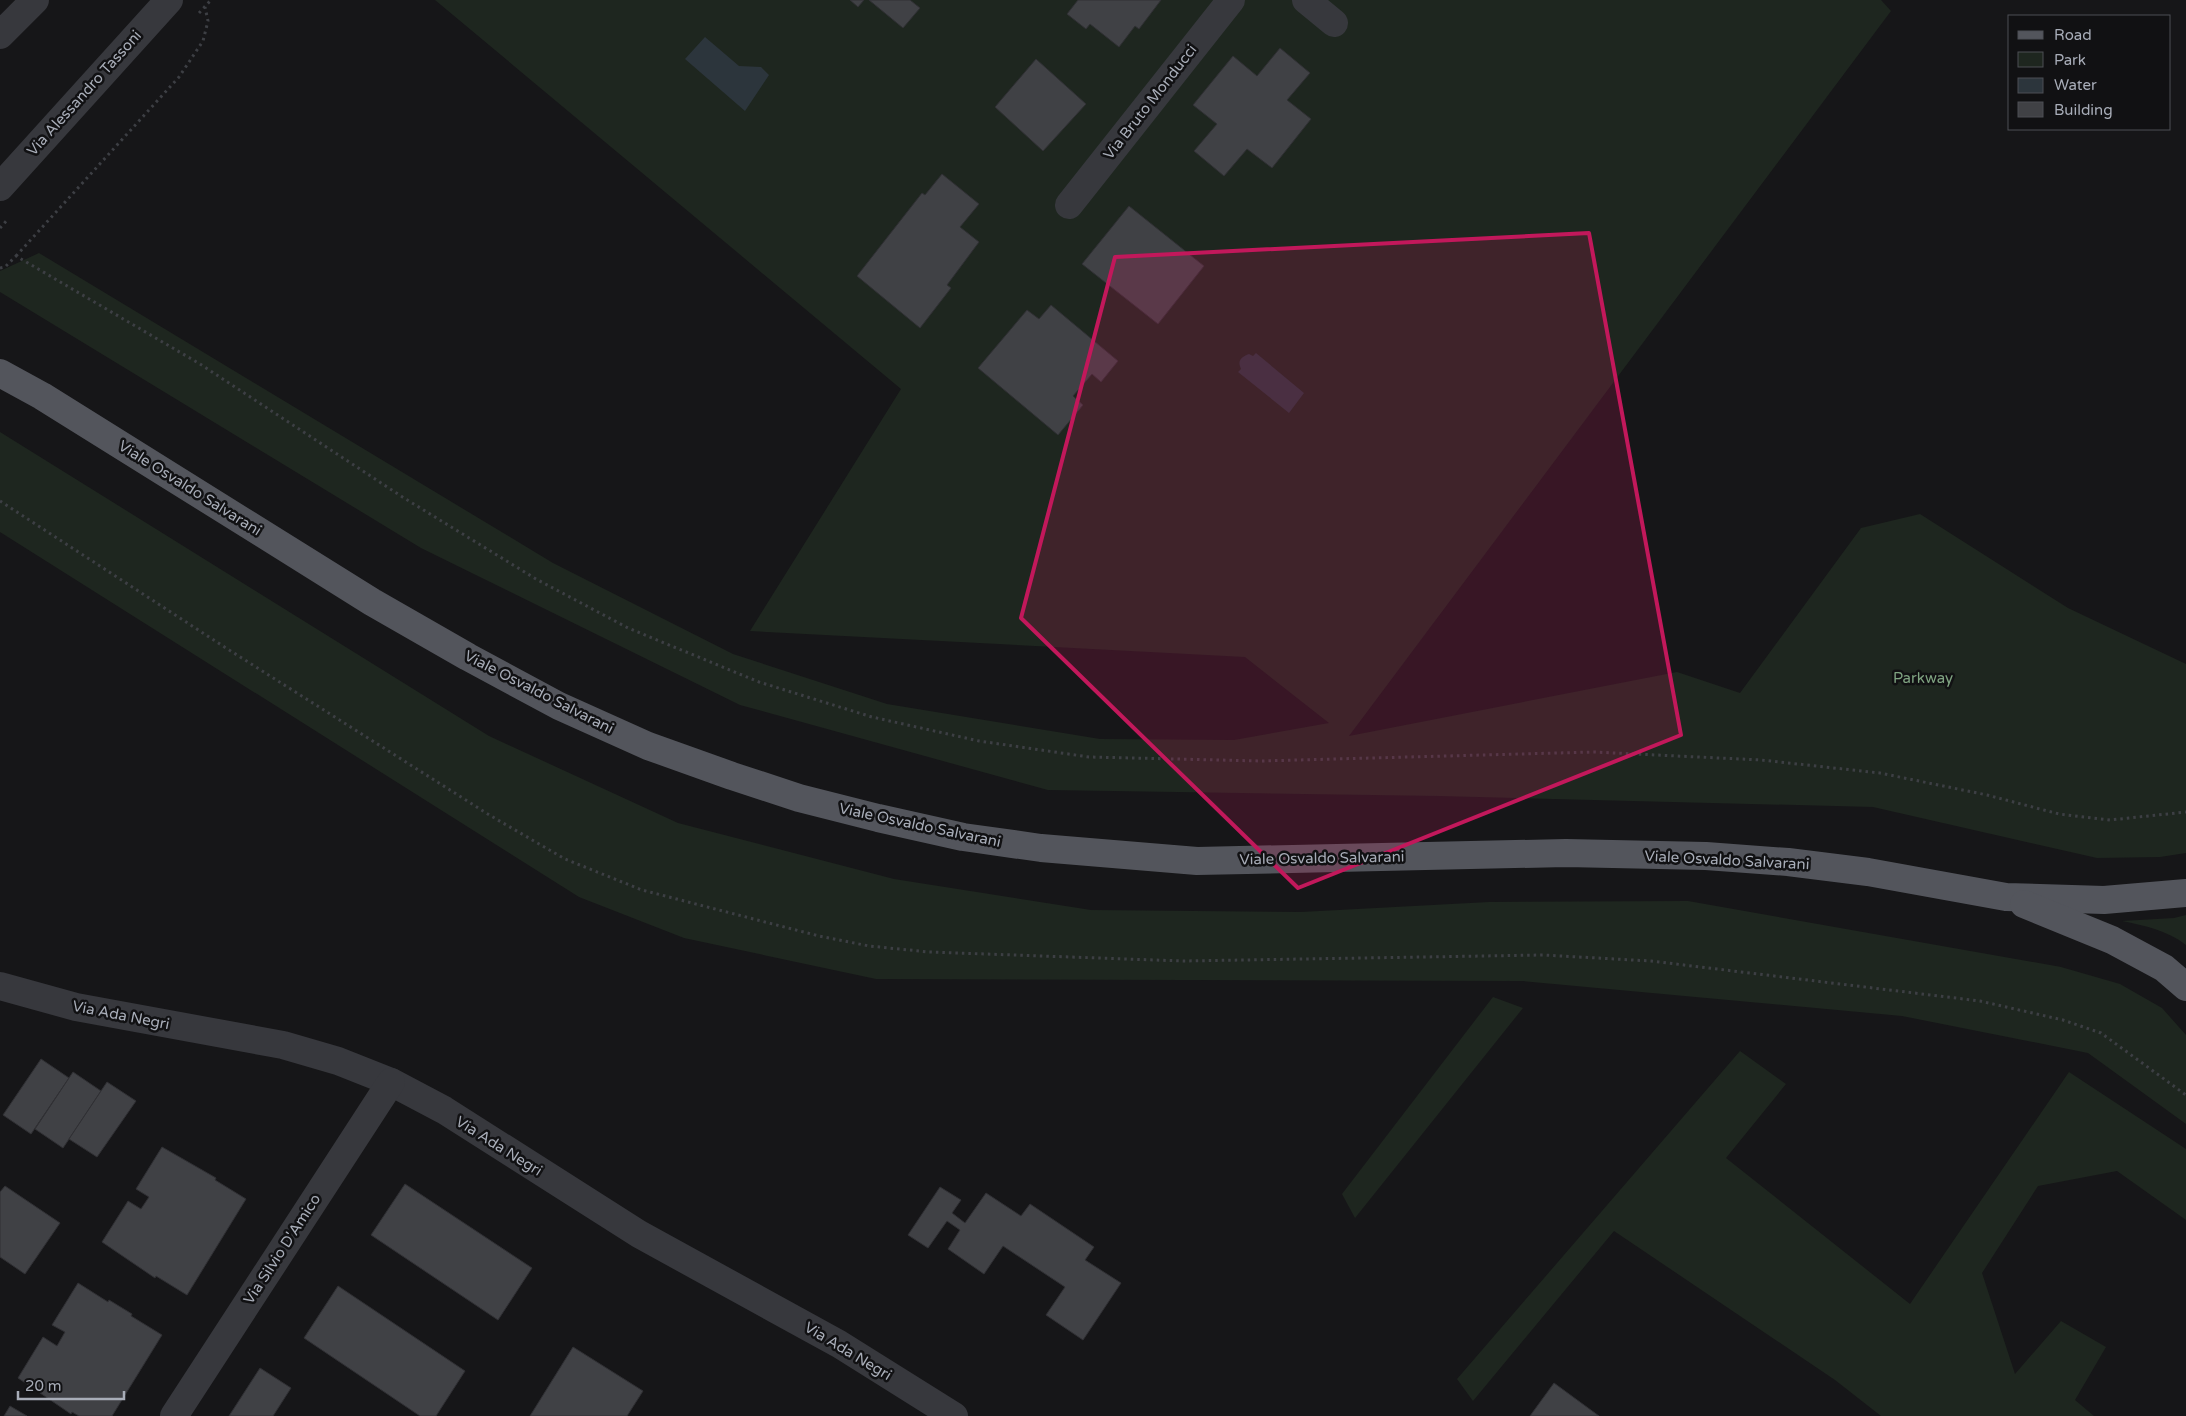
<svg xmlns="http://www.w3.org/2000/svg" width="2186" height="1416" viewBox="0 0 2186 1416" font-family="'Varela Round',sans-serif">
  <style>
    .green { fill: #1e261f }
    .water { fill: #2c353c }
    .building { fill: #404145; stroke: #303034 }
    .lines { fill: none; stroke-linecap: round; stroke-linejoin: round }
    .path { stroke: #3d3f44; stroke-width: 3; stroke-dasharray: 2.5 4; stroke-linecap: butt }
    .minor { stroke: #37383d; stroke-width: 28 }
    .tertiary { stroke: #37383d; stroke-width: 28 }
    .primary { stroke: #53555c; stroke-width: 28 }
    .marked { fill: #c2185b; fill-opacity: 0.2; stroke: #c2185b; stroke-width: 4; stroke-linejoin: round }
    .labels { text-anchor: middle; dominant-baseline: central; stroke-width: 5; stroke-linejoin: round; paint-order: stroke }
    .street-label { font-size: 15px; fill: #a8adb8; stroke: #111113 }
    .park-label { font-size: 15px; fill: #7fa381; stroke: #111113 }
  </style>
  <rect width="100%" height="100%" fill="#161618"/>
  <g class="green">
    <polygon points="435,0 1881,0 1891,11 1349,736 1677,672 1740,693 1861,528 1920,514 2068,608 2186,664 2186,853 2160,857 2097,858 1873,807 1439,796 1048,790 740,705 421,548 0,292 0,271 39,253 553,563 733,654 887,704 1100,739 1234,740 1329,723 1245,657 750,631 901,389"/>
    <polygon points="0,432 489,736 678,823 894,879 1091,910 1301,912 1489,902 1688,901 2061,967 2120,984 2162,1008 2186,1035 2186,1124 2088,1053 1902,1016 1522,981 876,979 684,938 579,897 0,532"/>
    <path d="M2186,915V945C2167,930 2145,926 2122,921L2174,918Z"/>
    <polygon points="1493,997 1523,1008 1355,1218 1342,1194"/>
    <polygon points="1740,1051 1786,1084 1726,1158 1910,1304 2069,1072 2186,1149 2186,1220 2117,1171 2038,1186 1982,1273 2015,1374 2061,1321 2106,1347 2075,1400 2094,1416 1881,1416 1835,1380 1614,1231 1473,1401 1457,1379"/>
  </g>
  <g class="water">
    <polygon points="705,37 739,66 761,67 769,75 745,111 685,59"/>
    <path d="M1256,353L1304,393L1289,413L1238,372L1241,369C1237,361 1241,357 1249,354L1253,356Z"/>
  </g>
  <g class="building">
    <polygon points="850,0 864,0 858,7"/>
    <polygon points="869,0 910,0 920,8 903,28"/>
    <polygon points="1078,0 1161,0 1139,29 1135,26 1119,47 1090,24 1086,29 1067,14"/>
    <polygon points="1280,48 1310,73 1287,100 1311,119 1272,168 1247,149 1224,176 1194,151 1217,124 1193,105 1233,56 1257,76"/>
    <polygon points="1036,59 1086,104 1043,151 995,107"/>
    <polygon points="942,174 979,204 960,227 979,242 947,285 951,288 920,328 857,276 922,193 925,195"/>
    <polygon points="1129,206 1204,266 1158,324 1082,264"/>
    <polygon points="1051,305 1118,361 1101,382 1092,374 1073,396 1083,405 1058,435 978,368 1027,310 1039,319"/>
    <polygon points="41,1059 69,1078 31,1134 3,1115"/>
    <polygon points="73,1072 101,1091 63,1148 35,1129"/>
    <polygon points="107,1082 136,1101 97,1157 69,1139"/>
    <polygon points="162,1147 216,1178 215,1180 246,1199 187,1295 156,1276 155,1278 102,1242 128,1201 141,1209 149,1197 136,1189"/>
    <polygon points="405,1184 532,1268 498,1320 371,1235"/>
    <polygon points="5,1186 60,1223 25,1274 0,1257 0,1192"/>
    <polygon points="940,1187 961,1200 952,1213 965,1223 986,1193 1021,1216 1030,1204 1094,1247 1085,1260 1121,1283 1083,1340 1046,1315 1065,1287 1003,1246 984,1274 948,1249 960,1230 947,1221 928,1248 908,1235"/>
    <polygon points="78,1283 108,1302 109,1300 132,1314 131,1316 162,1335 112,1416 79,1416 72,1412 71,1414 18,1378 43,1337 57,1346 65,1332 52,1325"/>
    <polygon points="338,1286 465,1371 436,1416 420,1416 304,1338"/>
    <polygon points="573,1347 643,1391 627,1416 530,1416"/>
    <polygon points="260,1368 291,1388 273,1416 229,1416"/>
    <polygon points="1554,1383 1599,1416 1530,1416"/>
    <polygon points="10,1406 27,1416 4,1416"/>
  </g>
  <g class="lines">
    <g class="path">
      <polyline points="199,13 211,0"/>
      <polyline points="0,228 8,219"/>
      <polyline points="16,256 179,77 203,41 208,21 205,7"/>
      <polyline points="0,268 5,267 16,256 200,364 404,498 536,579 628,628 759,682 872,717 979,741 1089,757 1261,761 1594,752 1761,760 1880,773 1987,795 2059,814 2110,820 2186,812"/>
      <polyline points="0,501 226,648 491,816 565,859 642,890 819,936 869,946 929,952 1183,961 1543,955 1651,961 1980,1001 2063,1020 2101,1033 2186,1095"/>
    </g>
    <g class="minor">
      <polyline points="1306,0 1334,23"/>
      <polyline points="0,35 35,0"/>
      <polyline points="1069,205 1231,0"/>
      <polyline points="0,986 76,1007 283,1045 338,1061 391,1082 444,1110 639,1234 839,1344 954,1416"/>
      <polyline points="174,1416 391,1082"/>
    </g>
    <polyline class="tertiary" points="0,187 169,0"/>
    <g class="primary">
      <polyline points="0,373 42,396 372,602 468,657 559,706 648,746 732,776 799,798 878,818 963,837 1041,848 1197,861 1566,853 1706,856 1788,862 1868,872 2006,897 2104,900 2186,893"/>
      <polyline points="2024,904 2112,940 2164,968 2186,987"/>
    </g>
  </g>
  <path class="marked" d="M1589,233L1681,735L1298,888L1021,618L1115,257Z"/>
  <g class="labels">
    <g class="street-label">
      <text transform="translate(84 93) rotate(-48)">Via Alessandro Tassoni</text>
      <text transform="translate(1150 102) rotate(-52)">Via Bruto Monducci</text>
      <text transform="translate(190 488) rotate(32)">Viale Osvaldo Salvarani</text>
      <text transform="translate(539 692) rotate(27)">Viale Osvaldo Salvarani</text>
      <text transform="translate(920 825) rotate(12)">Viale Osvaldo Salvarani</text>
      <text transform="translate(1322 858) rotate(-1)">Viale Osvaldo Salvarani</text>
      <text transform="translate(1727 860) rotate(3)">Viale Osvaldo Salvarani</text>
      <text transform="translate(121 1015) rotate(11)">Via Ada Negri</text>
      <text transform="translate(499 1146) rotate(32)">Via Ada Negri</text>
      <text transform="translate(282 1249) rotate(-57)">Via Silvio D'Amico</text>
      <text transform="translate(848 1351) rotate(31)">Via Ada Negri</text>
    </g>
    <g class="park-label">
      <text x="1923" y="678">Parkway</text>
    </g>
  </g>
  <rect x="2008" y="15" width="162" height="115" fill="#111113" stroke="#4d4f55"/>
  <rect x="2018" y="31" width="25" height="8" fill="#53555c" stroke="#4d4f55"/>
  <text x="2054" y="40" font-size="15" fill="#a8adb8">Road</text>
  <rect x="2018" y="52" width="25" height="15" fill="#1e261f" stroke="#4d4f55"/>
  <text x="2054" y="65" font-size="15" fill="#a8adb8">Park</text>
  <rect x="2018" y="78" width="25" height="15" fill="#2c353c" stroke="#4d4f55"/>
  <text x="2054" y="90" font-size="15" fill="#a8adb8">Water</text>
  <rect x="2018" y="102" width="25" height="15" fill="#404145" stroke="#4d4f55"/>
  <text x="2054" y="115" font-size="15" fill="#a8adb8">Building</text>
  <path d="M18 1391v8h106v-8" fill="none" stroke="#a8adb8" stroke-width="2.5"/>
  <text x="25" y="1391" font-size="15" fill="#a8adb8" stroke="#111113" stroke-width="4" paint-order="stroke">20 m</text>
</svg>
